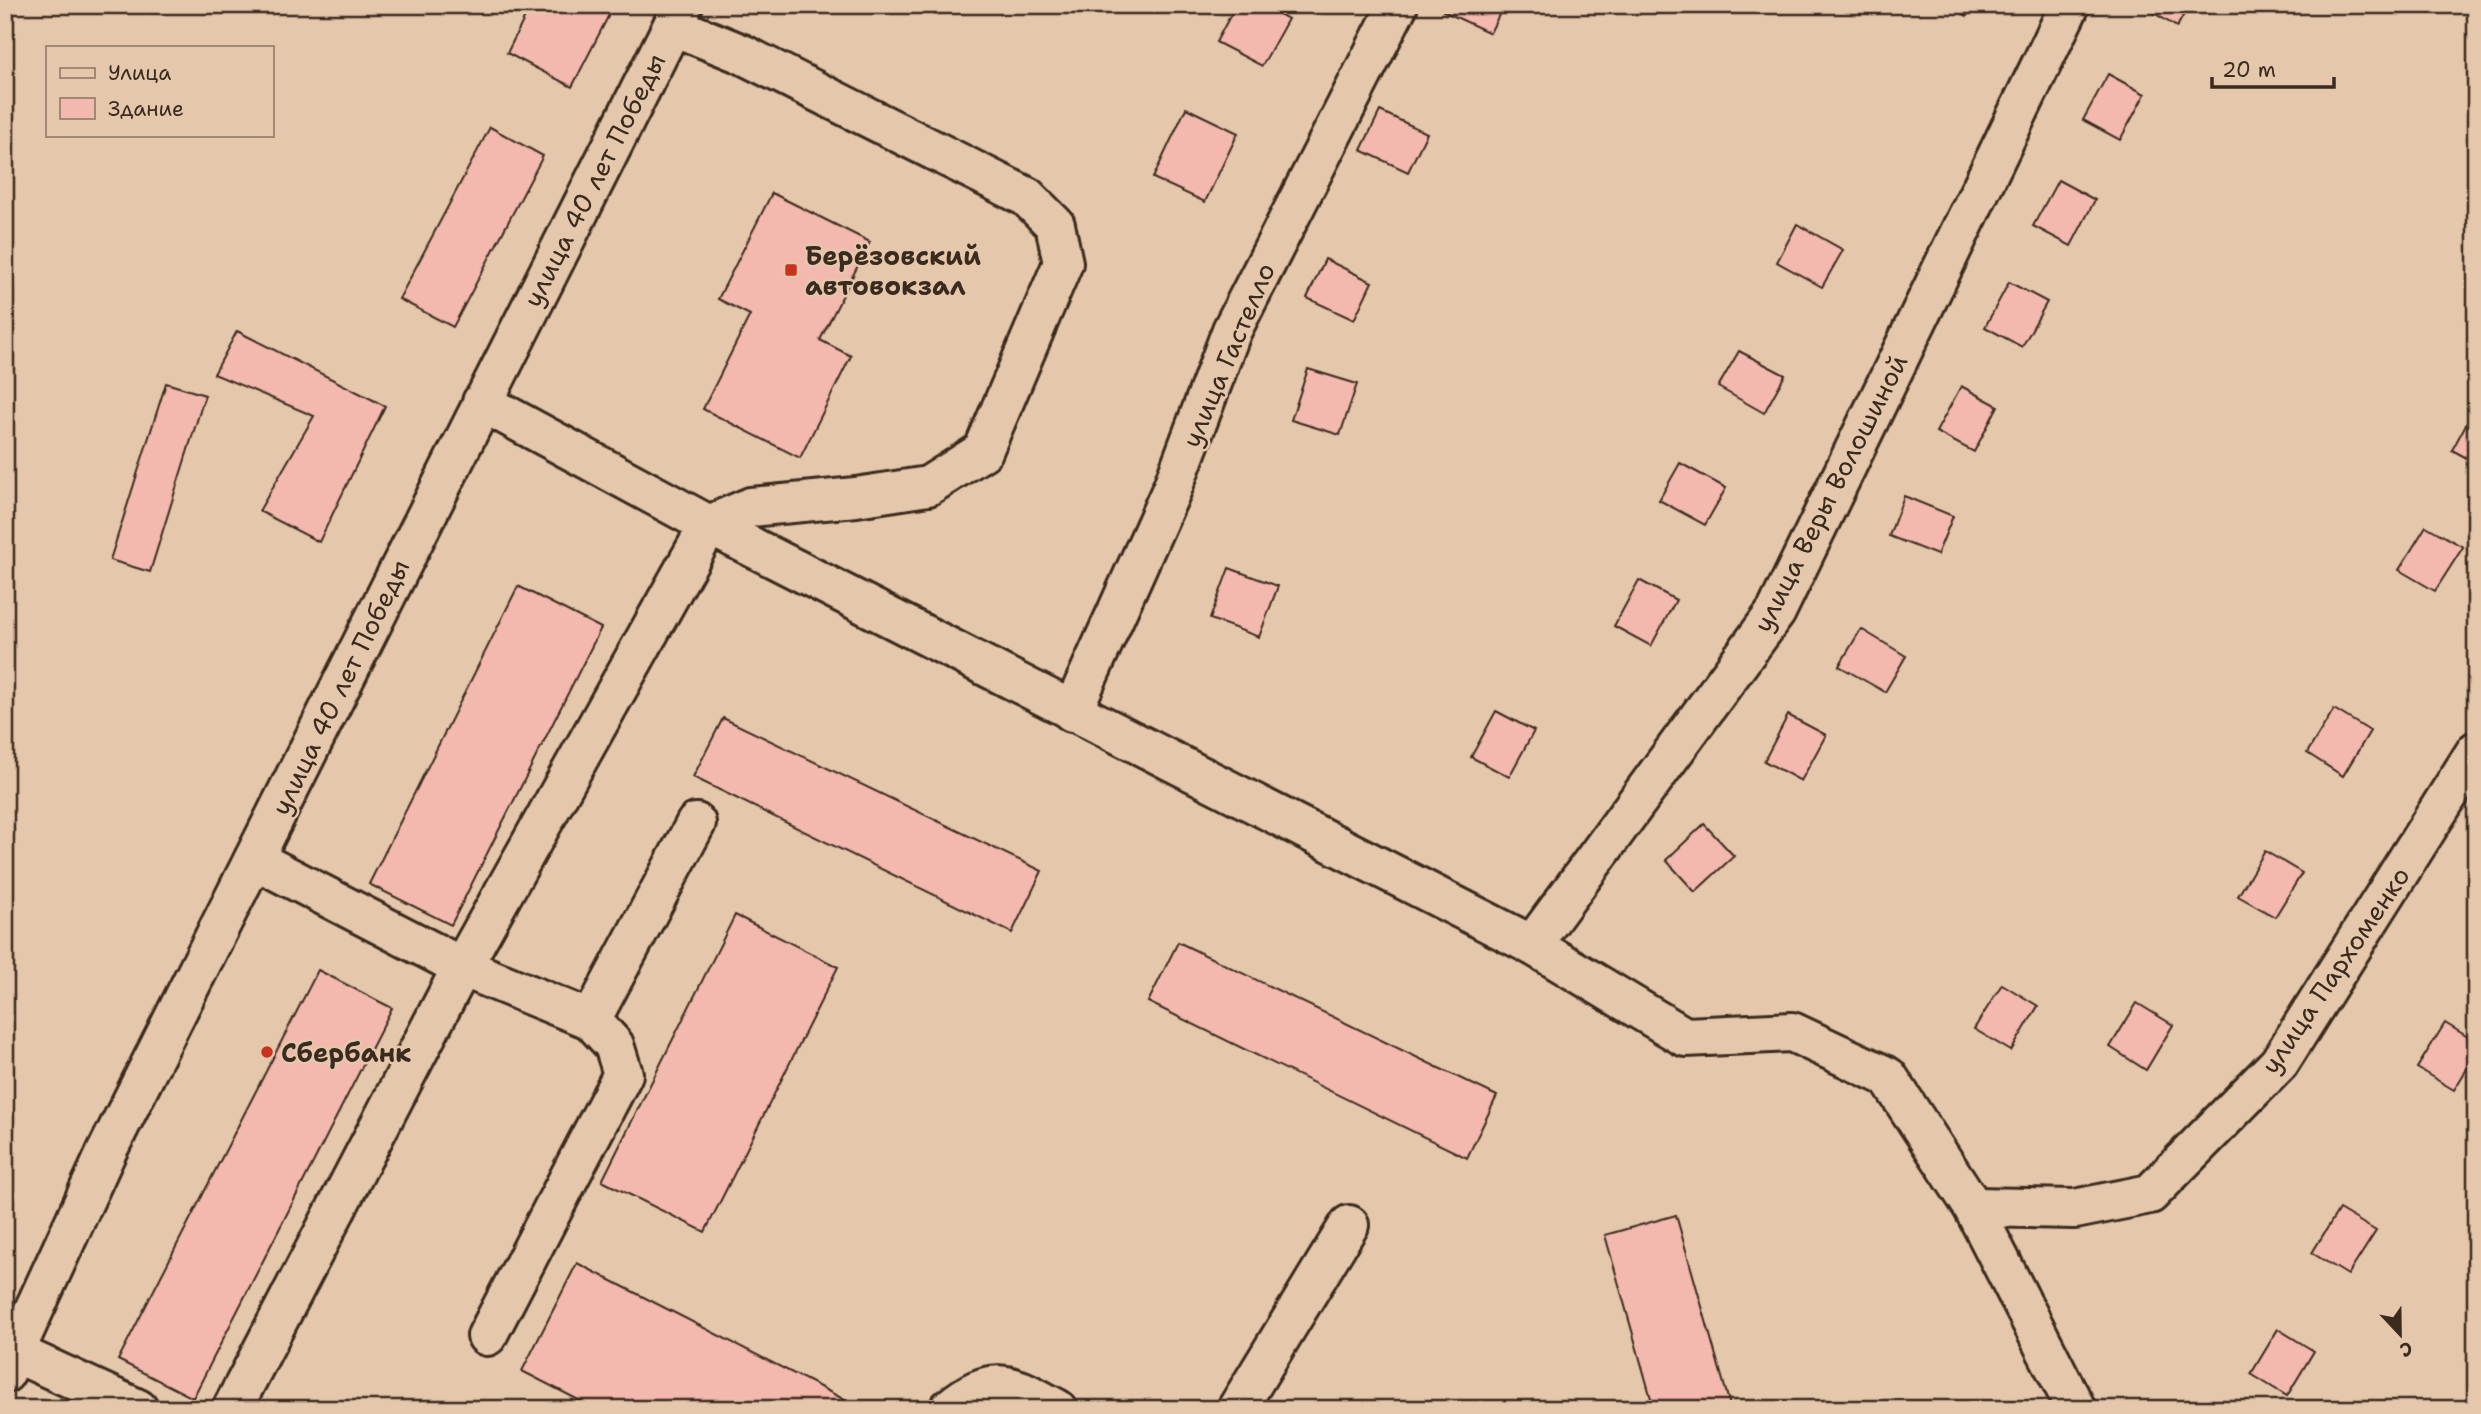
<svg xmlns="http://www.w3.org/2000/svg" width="2481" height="1414" viewBox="0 0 2481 1414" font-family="'Shantell Sans',sans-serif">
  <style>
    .building { fill: #f3b8ae; stroke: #3b2a1e; stroke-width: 2 }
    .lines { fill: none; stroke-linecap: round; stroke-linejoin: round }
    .minor-casing { stroke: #3b2a1e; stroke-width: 44 }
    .minor { stroke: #e5c8ac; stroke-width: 38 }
    .poi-dot { fill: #c8321e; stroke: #e5c8ac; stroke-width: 2.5 }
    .labels { text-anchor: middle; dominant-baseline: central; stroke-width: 5; stroke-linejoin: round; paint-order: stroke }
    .street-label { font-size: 26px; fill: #3b2a1e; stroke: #e5c8ac }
    .poi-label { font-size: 26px; font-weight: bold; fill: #3b2a1e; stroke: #e5c8ac; text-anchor: start }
  </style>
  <rect width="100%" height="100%" fill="#e5c8ac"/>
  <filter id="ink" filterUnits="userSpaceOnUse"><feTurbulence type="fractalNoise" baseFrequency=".0143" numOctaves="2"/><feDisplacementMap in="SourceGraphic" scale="14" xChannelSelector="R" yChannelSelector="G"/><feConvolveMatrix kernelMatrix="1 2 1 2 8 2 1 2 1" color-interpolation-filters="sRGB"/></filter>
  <g filter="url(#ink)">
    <g class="building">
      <polygon points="531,5 614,5 572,87 507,53"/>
      <polygon points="1236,5 1263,5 1288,19 1262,66 1216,42"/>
      <polygon points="1446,5 1504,5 1490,33 1443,11"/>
      <polygon points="1947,5 1972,5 1967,16"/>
      <polygon points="2141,5 2189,5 2177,27"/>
      <polygon points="2108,74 2145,94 2120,140 2083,120"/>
      <polygon points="1186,108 1238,133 1205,202 1153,178"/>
      <polygon points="1380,111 1427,133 1408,172 1361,150"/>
      <polygon points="490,127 543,156 453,327 399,299"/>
      <polygon points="2058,180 2095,200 2071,246 2033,226"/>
      <polygon points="772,193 870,242 820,340 851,356 800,458 703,409 750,315 718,299"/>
      <polygon points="1797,224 1843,250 1822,287 1777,262"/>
      <polygon points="1325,259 1372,282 1354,320 1307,298"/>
      <polygon points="2009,282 2047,302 2022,347 1985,327"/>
      <polygon points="237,331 385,406 319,542 259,511 314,416 214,374"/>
      <polygon points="1739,351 1785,375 1764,413 1718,387"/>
      <polygon points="1308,369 1357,384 1340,435 1291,420"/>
      <polygon points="166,383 205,395 150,572 110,560"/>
      <polygon points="1961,386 1998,406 1974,452 1936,432"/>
      <polygon points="2472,413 2476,415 2476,463 2452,450"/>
      <polygon points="1680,463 1726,488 1705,525 1659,500"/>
      <polygon points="1904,496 1953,516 1937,555 1889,536"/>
      <polygon points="2426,526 2463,547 2435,591 2399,570"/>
      <polygon points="1229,568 1278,586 1259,637 1210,619"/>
      <polygon points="1639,580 1676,600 1651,646 1614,626"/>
      <polygon points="518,586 601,628 451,925 369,884"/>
      <polygon points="1861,629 1906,656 1885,692 1839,666"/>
      <polygon points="2334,709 2370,731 2343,776 2307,753"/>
      <polygon points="1496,711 1534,731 1509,777 1471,757"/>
      <polygon points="1788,715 1826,735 1801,781 1764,761"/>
      <polygon points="723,718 1042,871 1012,933 693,777"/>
      <polygon points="1704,824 1734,856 1695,892 1666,860"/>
      <polygon points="2265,851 2302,873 2275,917 2238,896"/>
      <polygon points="735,915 838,967 705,1232 602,1181"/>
      <polygon points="1178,942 1497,1096 1467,1158 1148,1002"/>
      <polygon points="318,970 392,1008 193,1398 118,1360"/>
      <polygon points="2002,984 2038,1006 2011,1051 1974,1029"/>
      <polygon points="2137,1003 2173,1025 2146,1070 2110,1047"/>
      <polygon points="2445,1023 2476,1042 2476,1054 2454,1090 2417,1068"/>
      <polygon points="2339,1209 2376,1231 2348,1275 2312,1253"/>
      <polygon points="1676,1215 1731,1409 1654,1409 1605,1235"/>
      <polygon points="577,1263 863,1409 596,1409 522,1371"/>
      <polygon points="2278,1329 2314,1351 2287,1396 2251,1374"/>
    </g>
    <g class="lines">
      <defs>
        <g id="minor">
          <polyline points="482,402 709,525 1532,945 1685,1037 1792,1032 1888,1077 1973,1207 2076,1409"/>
          <polyline points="1072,712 1172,489 1232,330 1398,5"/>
          <polyline points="254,859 462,967 591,1020 614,1045 623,1074 487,1336"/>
          <polyline points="1532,945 1776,612 2070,5"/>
          <polyline points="591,1020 696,823"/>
          <polyline points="1973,1207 2075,1209 2150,1194 2279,1063 2476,751"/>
          <polyline points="5,1348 138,1409"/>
          <polyline points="5,1373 107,1151 683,5"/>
          <polyline points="232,1409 462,967 709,525 751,507 856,497 928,486 983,451 1063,263 1055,225 1027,197 742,54 673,26"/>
          <path d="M949,1409C995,1371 1010,1384 1057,1409"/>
          <polyline points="1237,1409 1349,1225"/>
        </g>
      </defs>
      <use href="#minor" class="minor-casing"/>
      <use href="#minor" class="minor"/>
    </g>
  </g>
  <g class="poi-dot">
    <rect x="784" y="263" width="14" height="14" rx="3.5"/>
    <circle cx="267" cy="1052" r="7"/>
  </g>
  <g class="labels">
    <g class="street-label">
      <text transform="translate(594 180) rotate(-63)">улица 40 лет Победы</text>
      <text transform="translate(1228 355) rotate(-67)">улица Гастелло</text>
      <text transform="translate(1830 493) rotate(-63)">улица Веры Волошиной</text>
      <text transform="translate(340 687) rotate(-64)">улица 40 лет Победы</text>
      <text transform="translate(2335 970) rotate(-56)">улица Пархоменко</text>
    </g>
    <g class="poi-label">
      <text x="805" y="255">Берёзовский<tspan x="805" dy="30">автовокзал</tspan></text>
      <text x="281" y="1052">Сбербанк</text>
    </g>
  </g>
  <rect width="2481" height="1414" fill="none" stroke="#e5c8ac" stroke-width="28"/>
  <rect x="14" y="14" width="2453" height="1386" fill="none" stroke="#3b2a1e" stroke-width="2.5" filter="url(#ink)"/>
  <rect x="46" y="46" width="228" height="91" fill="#e5c8ac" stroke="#a18973" stroke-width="2"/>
  <rect x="60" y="68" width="35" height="10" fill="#e5c8ac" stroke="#a18973" stroke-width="2"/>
  <text x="108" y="80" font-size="21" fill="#3b2a1e">Улица</text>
  <rect x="60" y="98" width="35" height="21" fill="#f3b8ae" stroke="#a18973" stroke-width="2"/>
  <text x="108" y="116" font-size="21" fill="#3b2a1e">Здание</text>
  <g transform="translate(2400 1334) rotate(158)" stroke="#e5c8ac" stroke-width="5" paint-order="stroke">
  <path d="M0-5L12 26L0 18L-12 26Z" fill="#3b2a1e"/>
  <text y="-10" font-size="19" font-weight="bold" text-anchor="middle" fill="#3b2a1e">С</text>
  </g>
  <path d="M2212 77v10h122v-10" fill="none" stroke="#3b2a1e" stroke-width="3.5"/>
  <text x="2222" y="77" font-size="21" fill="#3b2a1e" stroke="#e5c8ac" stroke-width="5" paint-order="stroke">20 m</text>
</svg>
